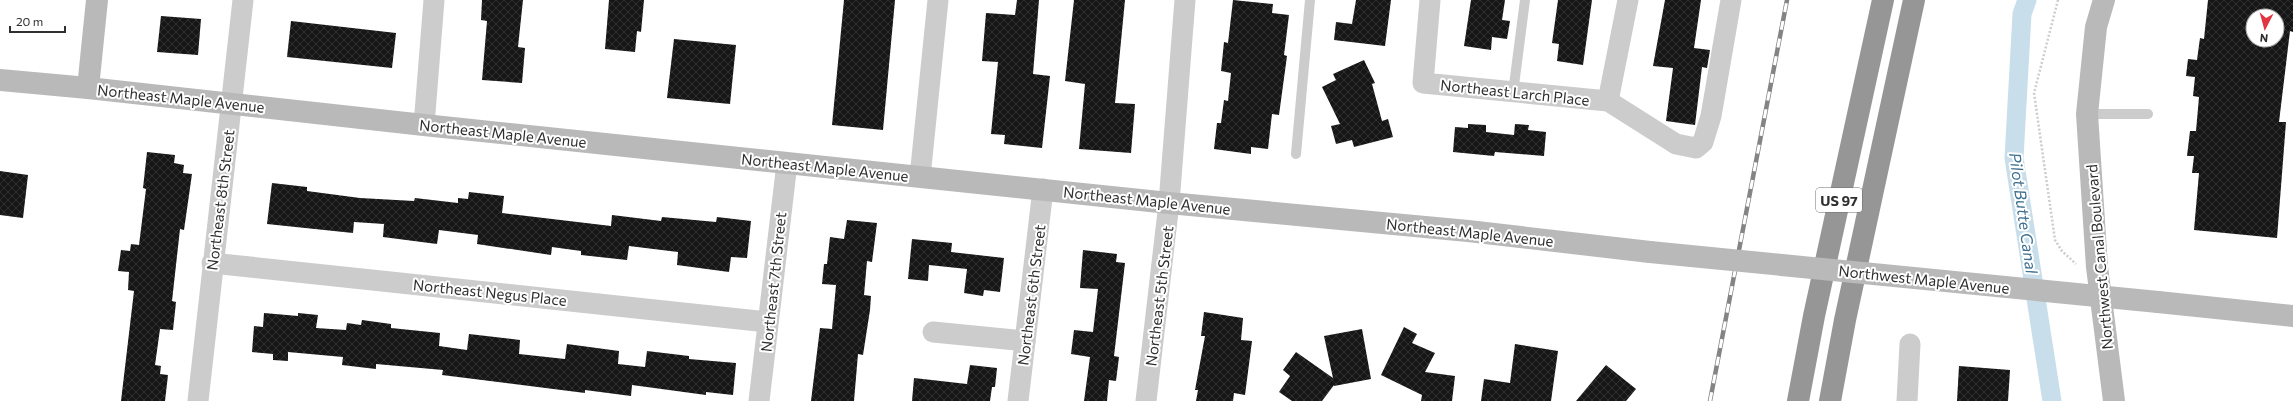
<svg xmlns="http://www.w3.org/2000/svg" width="2293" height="401" viewBox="0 0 2293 401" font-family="Commissioner,sans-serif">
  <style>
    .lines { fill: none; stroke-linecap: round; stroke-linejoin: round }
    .canal { stroke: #c9deeb; stroke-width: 19 }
    .building { fill: url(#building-cross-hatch); fill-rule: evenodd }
    .path { stroke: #ccc; stroke-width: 2.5; stroke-dasharray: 2 2; stroke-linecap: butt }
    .lane { stroke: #ccc; stroke-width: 10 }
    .street { stroke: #ccc; stroke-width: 21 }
    .secondary { stroke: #b9b9b9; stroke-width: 22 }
    .highway { stroke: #969696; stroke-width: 22 }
    .rail-casing { stroke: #848484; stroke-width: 4.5 }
    .rail { stroke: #fff; stroke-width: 3; stroke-dasharray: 9; stroke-linecap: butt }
    .secondary-bridge { stroke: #b9b9b9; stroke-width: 22 }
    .labels { text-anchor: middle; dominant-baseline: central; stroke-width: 4; stroke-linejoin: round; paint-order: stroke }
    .shield { fill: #fff; stroke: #6d6d6d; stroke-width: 1 }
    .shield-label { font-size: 14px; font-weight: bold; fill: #2f2f2f }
    .street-label { font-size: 15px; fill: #2f2f2f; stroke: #fff }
    .water-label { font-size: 16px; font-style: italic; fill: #3e6f8f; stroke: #fff }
  </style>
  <defs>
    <pattern id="building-cross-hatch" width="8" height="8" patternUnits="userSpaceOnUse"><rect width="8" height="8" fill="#161616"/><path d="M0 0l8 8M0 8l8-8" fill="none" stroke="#303030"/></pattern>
  </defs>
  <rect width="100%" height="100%" fill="#fff"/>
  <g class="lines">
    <polyline class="canal" points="2027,0 2022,14 2014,158 2052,401"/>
  </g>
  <g class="building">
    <polygon points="482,0 523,0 518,47 525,48 522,83 482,80 487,21 481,20"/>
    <polygon points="609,0 644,0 641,32 637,31 635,52 605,49"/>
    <polygon points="844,0 895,0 883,130 832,125"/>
    <polygon points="1017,0 1039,0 1033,74 1050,76 1042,148 1004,144 1005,135 991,134 998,62 982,61 986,13 1015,15"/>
    <polygon points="1074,0 1125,0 1115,103 1135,104 1131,153 1079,149 1085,84 1065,81"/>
    <polygon points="1233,0 1273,4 1272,13 1289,15 1284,55 1287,56 1279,115 1272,114 1268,149 1251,147 1251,154 1214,149 1217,123 1221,123 1224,100 1228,101 1231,73 1221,71 1224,42 1228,43"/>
    <polygon points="1356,0 1391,0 1385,46 1334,40 1336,22 1352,24"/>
    <polygon points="1471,0 1505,0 1502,20 1510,21 1507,39 1492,37 1491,50 1464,46"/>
    <polygon points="1558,0 1592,0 1583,65 1557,61 1559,44 1552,43"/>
    <polygon points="1665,0 1701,0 1694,48 1710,50 1707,68 1702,67 1695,125 1666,121 1673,68 1653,66"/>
    <path d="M2208,0H2293V32L2290,31L2279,122H2286L2277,238L2194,230L2199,173H2192L2194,156H2187L2190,131H2196L2199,97L2193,96L2195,77L2186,76L2188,59L2197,60L2200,38L2204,39ZM2253,16H2277V40H2253Z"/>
    <polygon points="161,16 201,19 198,55 157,52"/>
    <polygon points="291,21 396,33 392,68 287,57"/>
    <polygon points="674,39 736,45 730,104 667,98"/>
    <polygon points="1364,60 1375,83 1372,84 1382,121 1388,119 1393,137 1354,147 1352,140 1336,144 1331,126 1340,124 1322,87 1336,80 1333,74"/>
    <polygon points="1468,124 1486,125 1486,132 1514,135 1515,124 1529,125 1528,130 1546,132 1544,156 1495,152 1494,156 1453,152 1455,127 1468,128"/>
    <polygon points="147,152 175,155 174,163 184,165 183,173 192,174 184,230 180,229 172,301 176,302 173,330 160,329 155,365 161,366 160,374 168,375 165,401 121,401 134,291 128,290 129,272 118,271 121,250 130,251 131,244 139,245 146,189 143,188"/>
    <polygon points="0,171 28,175 23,218 0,215"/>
    <polygon points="272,183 307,187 307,191 360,198 414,201 415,198 458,203 458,198 468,199 469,192 504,196 502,213 611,226 612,215 661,221 662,217 716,222 717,217 751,221 747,258 731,257 729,272 677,265 678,252 629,246 627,260 581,255 581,251 552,247 551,255 477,244 478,235 439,230 437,244 383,237 384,224 354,222 353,233 267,224"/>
    <polygon points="847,220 877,223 872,262 867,261 864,295 871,296 870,310 863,355 858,354 854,401 811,401 820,328 832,329 836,285 822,284 824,264 827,264 830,237 844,239"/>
    <polygon points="912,239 952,243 951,252 1004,258 1000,292 984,290 983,296 964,293 967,269 929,265 928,281 908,279"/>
    <polygon points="1083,250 1117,254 1116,262 1125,263 1114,356 1119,357 1116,381 1109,380 1107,401 1084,401 1090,357 1071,354 1074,330 1093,332 1098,289 1080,288"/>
    <polygon points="1204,312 1243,318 1241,340 1252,341 1245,395 1234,393 1233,401 1196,401 1198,390 1195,390 1205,336 1201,336"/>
    <polygon points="264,313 298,316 298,313 318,315 316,328 346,330 347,323 361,325 362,320 391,324 391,328 440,333 439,346 467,350 469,334 520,340 519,354 565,359 567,344 619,351 618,364 645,367 647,351 689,356 689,359 736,363 733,395 706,392 706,395 632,385 631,396 585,390 585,393 442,375 443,370 376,364 376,369 342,365 343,357 288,352 288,361 273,360 273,354 252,352 254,326 263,327"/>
    <polygon points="1404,327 1417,334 1412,343 1435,353 1425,372 1455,376 1452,401 1421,401 1422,395 1381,375"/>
    <polygon points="1362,329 1371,379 1334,386 1334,385 1322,401 1292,401 1279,392 1290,376 1283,370 1296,352 1333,378 1324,336"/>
    <polygon points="1515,344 1558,351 1551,401 1481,401 1484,379 1510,383"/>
    <polygon points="970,365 997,368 995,387 992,387 990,401 912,401 914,378 967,384"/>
    <polygon points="1606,365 1636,389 1626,401 1576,401"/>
    <polygon points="1959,366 2010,370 2008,401 1957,401"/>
  </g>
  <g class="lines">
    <polyline class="path" points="2058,0 2034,93 2055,240 2062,251 2076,264"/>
    <g class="lane">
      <polyline points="1513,93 1525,0"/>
      <polyline points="2087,114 2148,114"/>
      <polyline points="1296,154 1310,0"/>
    </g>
    <g class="street">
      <polyline points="1430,0 1423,83 1608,101 1676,144 1696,148 1703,142 1711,116 1731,0"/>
      <polyline points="1608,101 1628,0"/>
      <polyline points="424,125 434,0"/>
      <polyline points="920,177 938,0"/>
      <polyline points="212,263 768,322"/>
      <polyline points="933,332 1025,341"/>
      <polyline points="198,401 243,0"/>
      <polyline points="759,401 787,163"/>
      <polyline points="1018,401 1043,189"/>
      <polyline points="1146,401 1169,203 1185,0"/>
      <polyline points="1907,401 1910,344"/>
    </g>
    <g class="secondary">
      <polyline points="2104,0 2096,27 2087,114 2097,267 2114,401"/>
      <polyline points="0,80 88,88 424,125 1169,203 1468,231 1650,252"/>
      <polyline points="88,88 97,0"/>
      <polyline points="2158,302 2293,316"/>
    </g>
    <g class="highway">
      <polyline points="1798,401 1814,316 1883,0"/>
      <polyline points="1830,401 1845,320 1914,0"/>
    </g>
    <defs>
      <polyline id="rail" points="1710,401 1787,0"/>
    </defs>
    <use href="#rail" class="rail-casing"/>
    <use href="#rail" class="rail"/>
    <polyline class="secondary-bridge" points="1650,252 2158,302"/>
  </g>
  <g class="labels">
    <rect class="shield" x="1816" y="188" width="46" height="24" rx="3"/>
    <g class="shield-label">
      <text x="1839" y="200">US 97</text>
    </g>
    <g class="street-label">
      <text transform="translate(1515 92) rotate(6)">Northeast Larch Place</text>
      <text transform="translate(181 98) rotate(6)">Northeast Maple Avenue</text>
      <text transform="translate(503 133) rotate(6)">Northeast Maple Avenue</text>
      <text transform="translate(825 167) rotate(6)">Northeast Maple Avenue</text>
      <text transform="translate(220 200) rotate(-83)">Northeast 8th Street</text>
      <text transform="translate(1147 200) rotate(6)">Northeast Maple Avenue</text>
      <text transform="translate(1470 232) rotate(6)">Northeast Maple Avenue</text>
      <text transform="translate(2099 257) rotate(-95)">Northwest Canal Boulevard</text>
      <text transform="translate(1924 279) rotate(6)">Northwest Maple Avenue</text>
      <text transform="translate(773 282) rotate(-84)">Northeast 7th Street</text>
      <text transform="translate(490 292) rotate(6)">Northeast Negus Place</text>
      <text transform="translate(1031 295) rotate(-83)">Northeast 6th Street</text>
      <text transform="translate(1159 296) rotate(-83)">Northeast 5th Street</text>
    </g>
    <g class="water-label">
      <text transform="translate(2024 213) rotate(82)">Pilot Butte Canal</text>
    </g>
  </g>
  <g transform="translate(2265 28) rotate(186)"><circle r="19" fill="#ffffff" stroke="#acacac"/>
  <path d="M0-3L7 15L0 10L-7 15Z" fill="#e13541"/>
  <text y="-6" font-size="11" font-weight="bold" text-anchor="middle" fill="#2f2f2f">N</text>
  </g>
  <path d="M10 26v6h55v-6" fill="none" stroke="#2f2f2f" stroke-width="2"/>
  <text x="16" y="26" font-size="12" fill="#2f2f2f" stroke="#ffffff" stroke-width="3" paint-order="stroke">20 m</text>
</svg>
